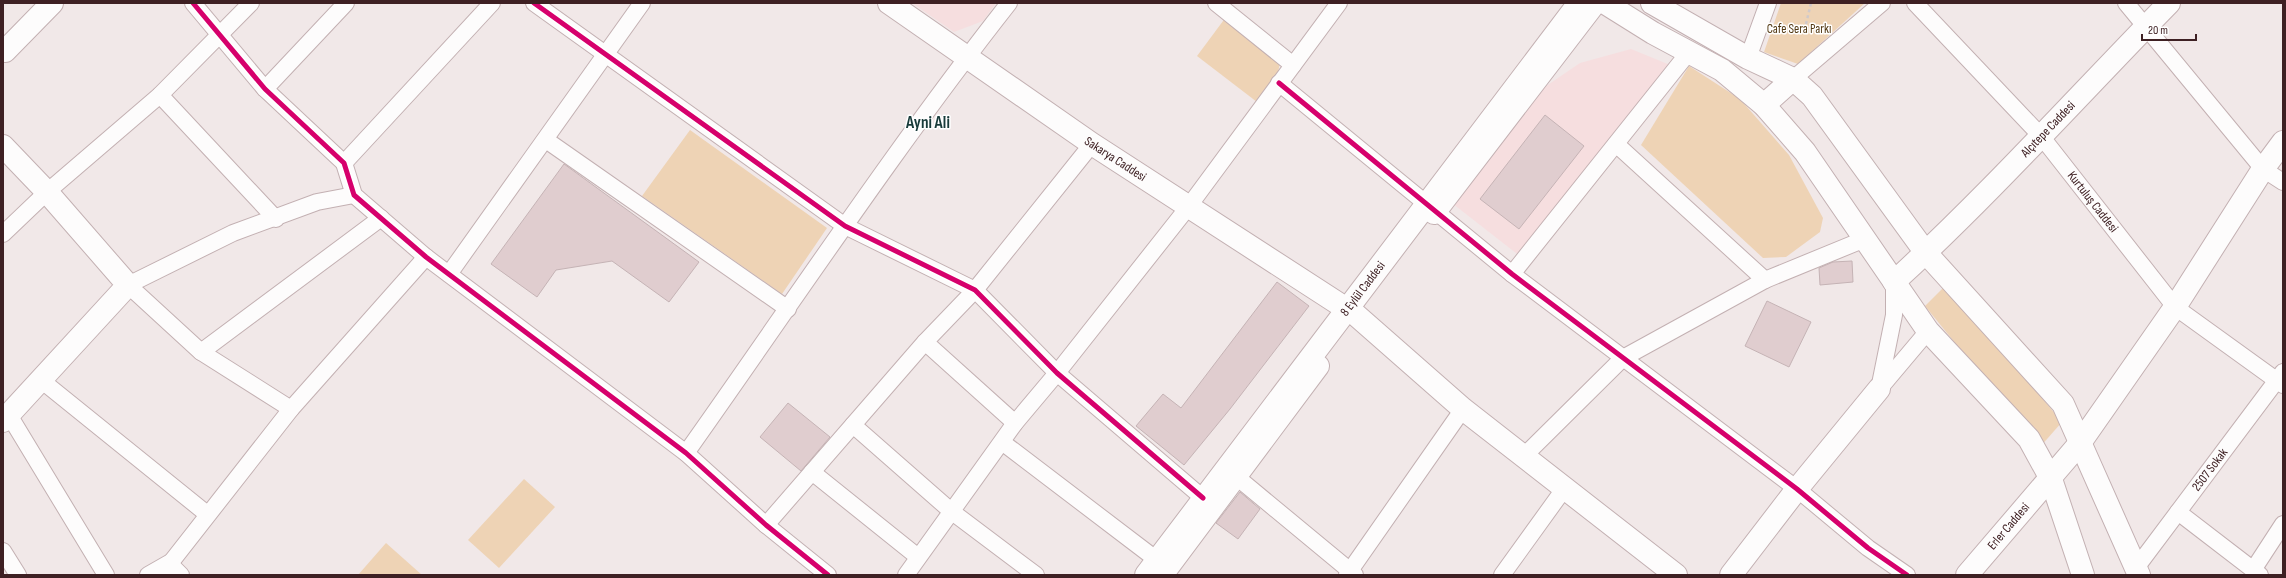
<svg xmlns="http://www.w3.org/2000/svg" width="2286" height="578" viewBox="0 0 2286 578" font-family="'Sofia Sans Condensed',sans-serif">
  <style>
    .built { fill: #f6dedf }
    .green { fill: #eed3b5 }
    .building { fill: #e0cdcf; stroke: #c5b3b5 }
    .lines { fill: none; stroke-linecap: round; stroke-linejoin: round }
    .street-casing { stroke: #c3b0b2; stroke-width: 18 }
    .secondary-casing { stroke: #c3b0b2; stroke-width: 24 }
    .primary-casing { stroke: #c3b0b2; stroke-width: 24 }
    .highway-casing { stroke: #c3b0b2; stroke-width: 24 }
    .path { stroke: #d0c9ca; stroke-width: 2.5; stroke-dasharray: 3 3; stroke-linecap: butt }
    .street { stroke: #fdfcfc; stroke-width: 16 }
    .secondary { stroke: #fdfcfc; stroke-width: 22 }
    .primary { stroke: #fdfcfc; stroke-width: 22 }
    .highway { stroke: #fdfcfc; stroke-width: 22 }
    .cycleway-casing { stroke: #fff; stroke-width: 8 }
    .cycleway { stroke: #d6006c; stroke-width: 5 }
    .labels { text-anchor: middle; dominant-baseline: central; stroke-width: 3; stroke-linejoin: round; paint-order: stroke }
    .park-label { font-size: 13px; fill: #523812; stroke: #fff }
    .street-label { font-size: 13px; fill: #3e2023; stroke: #fff }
    .district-label { font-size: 17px; font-weight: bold; fill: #193b3a; stroke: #fff }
  </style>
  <rect width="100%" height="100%" fill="#f1e8e8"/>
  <g class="built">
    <polygon points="912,3 996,3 983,21 954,32"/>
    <polygon points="1631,49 1675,67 1521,257 1448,200 1533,95 1580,63"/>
  </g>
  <g class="green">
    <polygon points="1781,3 1865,3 1798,64 1764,52"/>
    <polygon points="1226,17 1280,63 1277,77 1257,102 1197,56"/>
    <polygon points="1689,66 1740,99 1789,155 1823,218 1820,232 1786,257 1763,258 1641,145"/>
    <polygon points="690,130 827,228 782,294 642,196"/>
    <polygon points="1947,284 2062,422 2040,447 1925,306"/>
    <polygon points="524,479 555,507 499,568 468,540"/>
    <polygon points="386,543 422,575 358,575"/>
  </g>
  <g class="building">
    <polygon points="1545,115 1584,146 1519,229 1480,199"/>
    <polygon points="564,164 699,262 669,302 612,261 556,270 537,297 491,264"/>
    <polygon points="1852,261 1853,282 1820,285 1819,268 1833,262"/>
    <polygon points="1277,282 1309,306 1230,409 1184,465 1136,426 1163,394 1181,408"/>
    <polygon points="1767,301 1811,322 1789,367 1745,346"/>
    <polygon points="788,403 830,437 801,471 760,437"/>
    <polygon points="1240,492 1260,509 1238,539 1216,523"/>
  </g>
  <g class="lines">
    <defs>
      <g id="street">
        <polyline points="193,3 265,89 344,163 354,195 426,257 686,453 766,525 828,575"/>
        <polyline points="534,3 845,226 975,290 1057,373 1203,498"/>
        <polyline points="1216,3 1293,65"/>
        <path id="s1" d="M1915,3L2041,136L2175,307L2283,385"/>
        <polyline points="2126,3 2263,169 2283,182"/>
        <polyline points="1748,58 1768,3"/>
        <polyline points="1793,79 1882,3"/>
        <polyline points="1279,83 1512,274 1797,489 1868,548 1907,575"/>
        <polyline points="265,89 346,3"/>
        <polyline points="160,95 276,219"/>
        <polyline points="546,140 788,309"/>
        <polyline points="344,163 492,3"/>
        <polyline points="3,234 47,192 160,95 251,3"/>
        <polyline points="449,274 642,3"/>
        <polyline points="1512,274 1689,52"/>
        <polyline points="1765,280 1865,239"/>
        <polyline points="925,342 1015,423"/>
        <polyline points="201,352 381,218"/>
        <polyline points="41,380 207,514"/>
        <polyline points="1880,388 1928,331"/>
        <polyline points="1879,389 1894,315 1894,282"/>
        <polyline points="291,409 201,352 128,285 233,233 317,202 354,195"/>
        <polyline points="9,415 106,575"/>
        <polyline points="853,425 951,511 1036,575"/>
        <polyline points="1002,442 1157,560"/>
        <path d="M686,453C793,302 895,148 1009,3"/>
        <polyline points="1523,457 1623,358 1765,280 1616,144"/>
        <polyline points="1227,469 1355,575"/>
        <polyline points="812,472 918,557"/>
        <polyline points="2178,512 2260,575"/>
        <polyline points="766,525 925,342 975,290 1092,144"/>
        <polyline points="3,551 18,575"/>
        <path id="s2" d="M2136,568L2283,372"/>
        <polyline points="2253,570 2283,524"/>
        <polyline points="148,575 169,563 181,575"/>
        <polyline points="161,575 291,409 426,257"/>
        <polyline points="906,575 1015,423 1057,373 1189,206 1339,3"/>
        <polyline points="1347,575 1463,409"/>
        <polyline points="1502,575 1564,489"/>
      </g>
      <g id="secondary">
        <path id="s3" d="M889,3L1092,144L1356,315L1463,409L1676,575"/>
        <polyline points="1605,3 1653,33 1722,70 1764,105 1805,152 1928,331 2029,439 2051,479 2083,575"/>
        <polyline points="1652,3 1748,58 1793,79 1812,96 1926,253 2063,404 2139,575"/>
        <polyline points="1764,105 1793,79"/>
        <polyline points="3,146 47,192 128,285 3,421"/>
        <polyline points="1434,213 1595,3"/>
        <path id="s4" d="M1894,282C1990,194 2078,96 2169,3"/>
        <polyline points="1162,575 1318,366"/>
        <polyline points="1731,575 1797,489 1879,389"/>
        <path id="s5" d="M1967,575L2080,443L2175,307L2263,169L2283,142"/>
      </g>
      <g id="primary">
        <path id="s6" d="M1146,575L1579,3"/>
      </g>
      <polyline id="highway" points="5,51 52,3"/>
    </defs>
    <use href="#street" class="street-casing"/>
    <use href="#secondary" class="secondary-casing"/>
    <use href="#primary" class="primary-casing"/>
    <use href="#highway" class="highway-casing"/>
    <polyline class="path" points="1806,24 1811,3"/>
    <use href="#street" class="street"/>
    <use href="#secondary" class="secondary"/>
    <use href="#primary" class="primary"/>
    <use href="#highway" class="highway"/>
    <defs>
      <g id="cycleway">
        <polyline points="193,3 265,89 344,163 354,195 426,257 686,453 766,525 828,575"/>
        <polyline points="534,3 845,226 975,290 1057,373 1203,498"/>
        <polyline points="1279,83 1512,274 1797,489 1868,548 1907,575"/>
      </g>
    </defs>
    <use href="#cycleway" class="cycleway-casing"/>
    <use href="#cycleway" class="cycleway"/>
  </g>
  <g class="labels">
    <g class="park-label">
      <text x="1799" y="29">Cafe Sera Parkı</text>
    </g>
    <g class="street-label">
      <text stroke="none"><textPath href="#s4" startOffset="217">Alçıtepe Caddesi</textPath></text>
      <text stroke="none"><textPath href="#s3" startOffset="275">Sakarya Caddesi</textPath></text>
      <text stroke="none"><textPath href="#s1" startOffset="267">Kurtuluş Caddesi</textPath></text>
      <text stroke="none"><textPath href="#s6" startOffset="359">8 Eylül Caddesi</textPath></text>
      <text stroke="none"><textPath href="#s2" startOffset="123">2507 Sokak</textPath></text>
      <text stroke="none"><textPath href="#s5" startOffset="64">Erler Caddesi</textPath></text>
    </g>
    <g class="district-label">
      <text x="928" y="123">Ayni Ali</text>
    </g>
  </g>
  <rect width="2286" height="578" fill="none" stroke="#3e2023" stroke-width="8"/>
  <path d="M2142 34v6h54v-6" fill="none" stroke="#3e2023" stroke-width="2"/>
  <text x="2148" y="34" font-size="12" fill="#3e2023" stroke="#ffffff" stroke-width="3" paint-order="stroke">20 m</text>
</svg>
